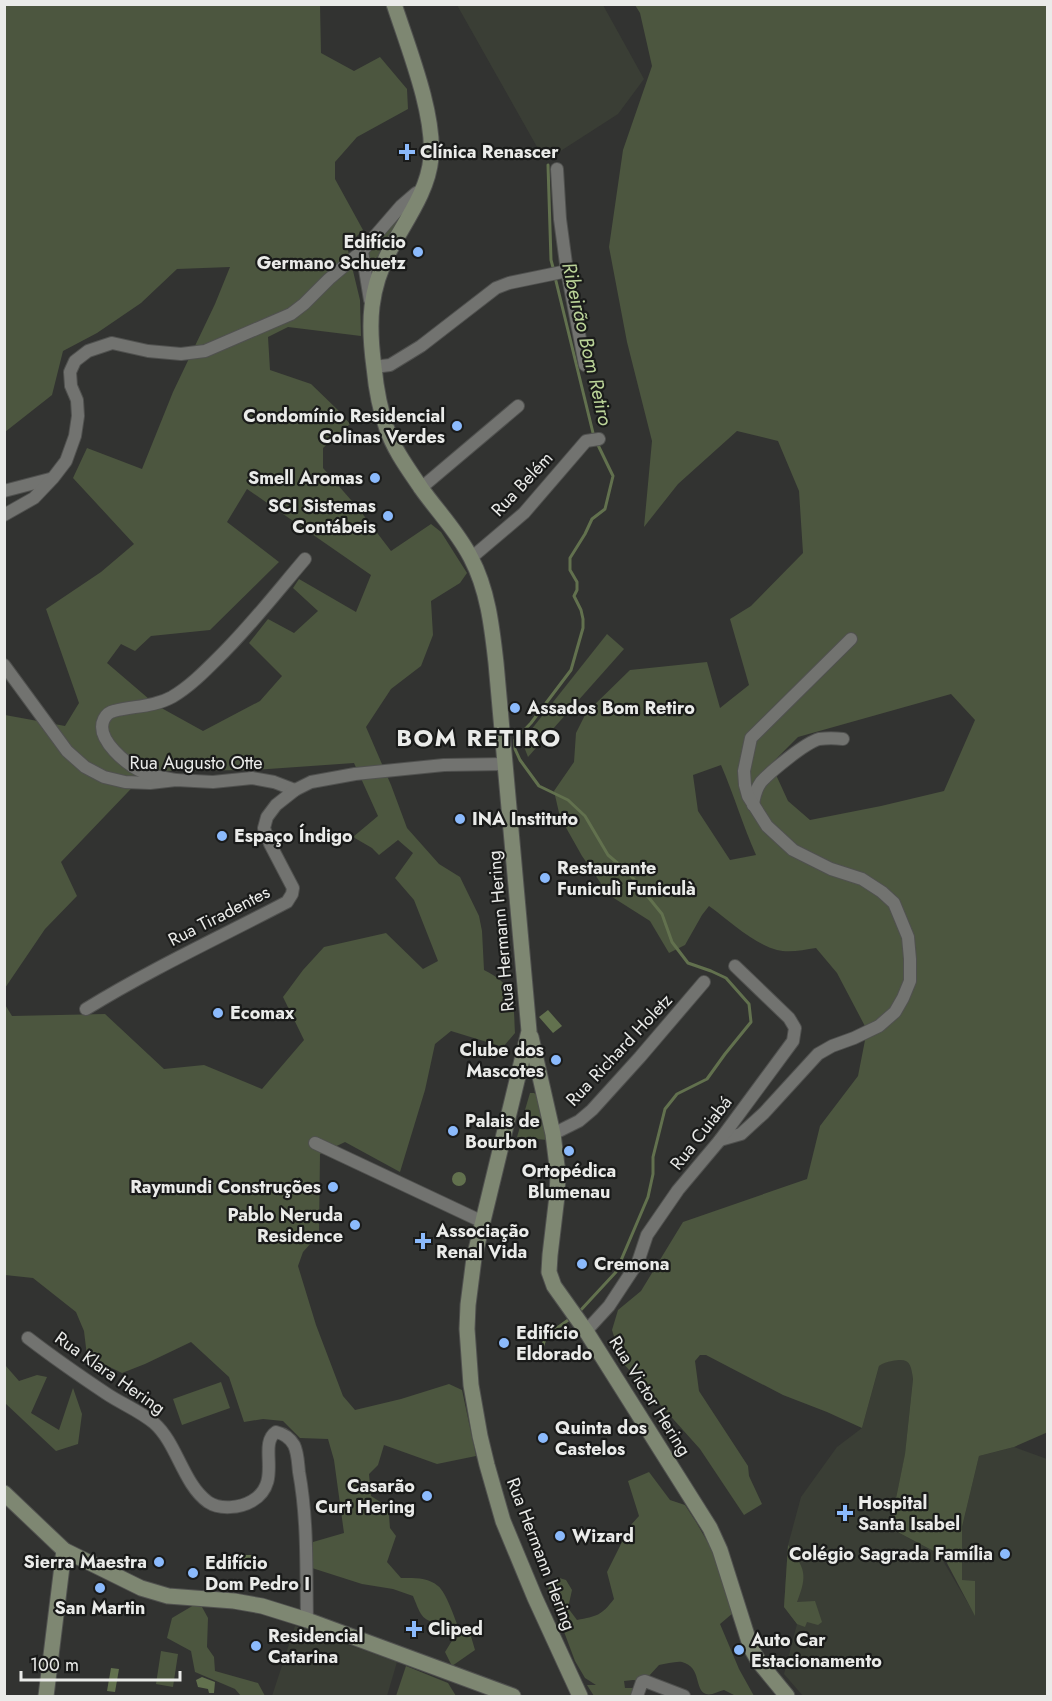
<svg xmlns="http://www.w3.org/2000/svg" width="1052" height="1701" viewBox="0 0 1052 1701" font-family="Jost,sans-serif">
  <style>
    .built { fill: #3a3e35 }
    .green { fill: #4c563f; fill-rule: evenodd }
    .water { fill: #62714e }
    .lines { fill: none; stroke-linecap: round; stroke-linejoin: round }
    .stream { stroke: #62714e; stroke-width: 3 }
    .street-casing { stroke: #50514f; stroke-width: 14 }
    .secondary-casing { stroke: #50514f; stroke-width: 17 }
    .street { stroke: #727370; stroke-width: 12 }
    .secondary { stroke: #7e8772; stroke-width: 15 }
    .poi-dot { fill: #8bbafc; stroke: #1a1b1a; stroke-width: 2 }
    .labels { text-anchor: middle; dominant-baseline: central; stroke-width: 4.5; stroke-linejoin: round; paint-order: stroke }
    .poi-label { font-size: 18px; font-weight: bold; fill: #eaebe9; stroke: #1a1b1a; text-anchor: start }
    .street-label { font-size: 18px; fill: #eaebe9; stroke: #1a1b1a }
    .water-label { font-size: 20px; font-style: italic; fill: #bbd498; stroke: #1a1b1a }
    .district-label { font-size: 24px; font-weight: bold; letter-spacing: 1.5px; fill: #eaebe9; stroke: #1a1b1a }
  </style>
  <rect width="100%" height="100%" fill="#323331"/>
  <g class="built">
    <polygon points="457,5 603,5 644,79 618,114 545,161"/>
    <polygon points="902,1358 909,1362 912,1368 913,1379 905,1455 890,1528 939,1554 975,1615 962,1581 962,1527 979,1456 1014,1447 1047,1459 1047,1696 803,1696 784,1674 797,1624 784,1607 788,1545 801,1497 837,1447 862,1428 879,1366 882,1363"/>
    <polygon points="295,1626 397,1662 387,1696 272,1696"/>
  </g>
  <g class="green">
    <path d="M5,5H320L321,53L354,71L380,57L407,89L408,109L357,137L335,162V179L363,230L347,246L360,300L361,336L288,327L268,337L270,370L311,384L339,411L350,424L323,448V468L358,508L391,551L431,524L441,532L467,573L460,583L431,601L433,635L421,666L391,689L366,727L391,785L407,828L439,864L460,877L479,916L482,931L484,970C517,987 513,999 515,1033L503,1047L451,1031L435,1044L425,1090L400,1172L345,1142L320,1154L319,1234L303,1252L298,1266L316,1325L343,1396L355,1410L401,1399L449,1384L462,1390L476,1456L437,1464L384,1445L378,1465L369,1474L371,1496L385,1505L389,1516L390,1528L396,1536L387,1562L401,1578C413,1578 428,1577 438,1586C446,1592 455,1619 459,1629L470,1633L475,1650L452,1666L445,1652L453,1639L445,1625C421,1620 422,1618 413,1596L393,1589L362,1584L312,1568L311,1559L313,1542L344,1533L334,1460L328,1439L300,1438L283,1421L263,1419L244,1422L229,1377L191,1342L145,1364L122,1373L87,1356L84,1331L76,1312L33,1278L5,1275L4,1003L12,1016L105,1014L164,1069L204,1065L262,1089L304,1040L283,997L303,970L324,947L386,933L423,969L438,961L414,900L395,878L413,853L398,840L379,855L372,848L353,837L378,816L354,763L253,770L148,771L61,862L77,896L45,929L5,988V715L65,726L79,703L46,609L101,572L134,544L73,478L87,448L142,469L173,392L215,304L230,267L177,269L141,303L97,333L63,351L52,395L5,432ZM247,489L371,575L356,612L299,579L293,588L318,611L294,633L268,619L249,643L282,676L260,701L203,731L156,705L107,663L121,644L135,651L151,636L210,630L279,562L227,522Z"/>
    <path d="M635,5H1047L1048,1432L1014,1447L979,1456L962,1527V1580L975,1581V1616L940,1550L939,1554L890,1528L905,1454L913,1379C911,1364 910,1357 892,1361C887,1362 883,1363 879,1366L862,1428L827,1412L783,1395L706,1355H700L695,1361L699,1391L748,1466L749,1476L762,1504L744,1515L700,1449L622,1362L612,1330L618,1310L641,1291L683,1222L807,1179L820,1126L858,1076L867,1030L837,973L816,948C803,950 789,953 777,950C752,943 730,921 709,906L702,915L685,945L669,953L650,921L609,895L582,856L560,817L554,791L574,762L576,733L586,713L630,670L707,662L720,708L749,685L730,619L751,606L803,553L799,491L778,441L737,431L678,484L644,527L652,441L627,342L609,247L623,150L652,66L640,13ZM951,694L975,720L944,791L881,806L810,820L788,801L771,764L798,737ZM721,765C734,795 743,826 756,855L730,860L698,811L693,775Z"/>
    <path d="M405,209C388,237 375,256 368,288L364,253Z"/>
    <polygon points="607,634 624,649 528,757 523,744 527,735"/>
    <polygon points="530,1093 534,1093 538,1096 547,1140 517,1137"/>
    <polygon points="5,1365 19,1381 37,1375 47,1377 31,1413 59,1430 73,1388 82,1414 78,1444 56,1451 5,1403"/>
    <polygon points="221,1382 230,1408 182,1425 173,1399"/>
    <path d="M649,1472L670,1500L685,1505L696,1522L718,1560L733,1613L720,1624L739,1669L754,1696H736L724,1690C719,1691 711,1696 706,1694C694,1690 702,1667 682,1662C676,1661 666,1664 659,1665L648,1677L641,1681L633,1680L624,1681L625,1688H633L631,1696H594L587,1685H596L585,1678L575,1661L548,1589L556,1577L566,1580L572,1590L568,1608L577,1620C597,1616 601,1616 614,1599L607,1572L630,1526L639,1516L628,1481Z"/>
    <path d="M788,1545C805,1569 808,1574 797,1602L815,1601L822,1622L818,1625L807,1622L805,1627L797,1624L784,1607Z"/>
    <polygon points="194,1605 202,1607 208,1618 207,1647 214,1657 215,1671 258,1683 265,1696 241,1696 235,1689 195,1672 191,1651 167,1638 172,1618"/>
    <polygon points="161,1651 178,1654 173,1687 156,1684"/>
    <polygon points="406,1666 448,1683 456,1696 396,1696"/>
  </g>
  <g class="water">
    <polygon points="548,1010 562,1026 553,1033 539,1017"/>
    <circle cx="459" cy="1179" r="7"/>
    <polygon points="235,1555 252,1555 251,1563 235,1563"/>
    <polygon points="111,1668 119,1669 115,1692 107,1691"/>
    <polygon points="202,1677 215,1682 214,1693 209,1693 208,1689 198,1687 196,1680"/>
  </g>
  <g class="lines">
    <g class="stream">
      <polyline points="548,165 551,260 554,271"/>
      <polyline points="555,277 594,437"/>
      <polyline points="579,1312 616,1272 648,1197 653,1174 653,1157 665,1109 677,1094 707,1079 725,1054 751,1022 749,1004 726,978 711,971 688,963 672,942 662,914 628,872 608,855 585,816 568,800 539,786 520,760 515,749 515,740 531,723 571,670 583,628 583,619 581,610 574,596 577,590 577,582 570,570 570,558 585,534 592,519 605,509 613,476 597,443"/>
      <polyline points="541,1351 546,1336 571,1318"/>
    </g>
    <defs>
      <g id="street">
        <polyline points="557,169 560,219 567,271 585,365"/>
        <polyline points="362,251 370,300"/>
        <polyline points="374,367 390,365 421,346 496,288 509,283 567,271"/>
        <polyline points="421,488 518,406"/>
        <polyline points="4,491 50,479"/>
        <polyline points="4,515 34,498 53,478 66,461 75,436 78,416 77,400 71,386 70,372 75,361 88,351 112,343 148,351 181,354 205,351 291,314 304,304 329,279 362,251 401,206 416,193 422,190"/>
        <polyline points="471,558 524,513 586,441 599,439"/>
        <polyline points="4,665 67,751 85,767 104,777 125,782 150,783 176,780 213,782 252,778 274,782 295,790"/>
        <path d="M176,780C166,778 154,777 145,773C128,766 94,739 104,719C106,715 109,712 114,711C133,706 154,707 172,697C189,687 203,673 217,659C249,628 276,593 305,559"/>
        <path d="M753,805C754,797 756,789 761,782C771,771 805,743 819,739C827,738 835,738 843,739"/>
        <path d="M86,1009C151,969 220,937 287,902L292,894L293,888L270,844L264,828L267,817L276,805L295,790L311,782L355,774L444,765L505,764"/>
        <polyline points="553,1134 579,1121 592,1110 640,1057 704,982"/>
        <polyline points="720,1140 741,1134 764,1113 818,1054 832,1046 854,1038 879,1026 895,1012 903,998 910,981 910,959 908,937 894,903 882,892 862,879 831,869 793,850 767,826 748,796 745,785 744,771 751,738 851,639"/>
        <polyline points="315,1143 483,1222"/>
        <polyline points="586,1331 609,1306 638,1262 647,1235 678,1190 720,1140 793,1041 795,1028 789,1018 735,966"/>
        <path d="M28,1338C54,1358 80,1376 107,1394C122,1404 140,1411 154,1423C177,1443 183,1484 208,1502C220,1510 240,1508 252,1501C284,1482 257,1445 276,1432C285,1434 290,1438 294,1445C298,1453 298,1464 299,1472C308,1521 306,1571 307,1620"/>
        <polyline points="637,1696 642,1682 645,1681 684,1696"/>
      </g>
      <g id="secondary">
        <path d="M394,4C408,47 435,114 431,158C428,191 406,220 391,248C369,289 368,323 374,367C376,388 380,410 387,429C394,450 409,470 421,488C438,512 458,532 471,558C488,590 492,628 496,663L529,1031L474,1258L468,1305L467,1329L471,1385L480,1436L487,1465L503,1521L535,1598L580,1696"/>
        <polyline points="531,1037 553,1134 558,1174 557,1196 550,1255 549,1272 554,1286 586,1331 710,1528 720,1550 751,1648 759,1662 787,1696"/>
        <polyline points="4,1493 64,1550 141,1588 168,1596 234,1601 262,1606 307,1620 513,1696"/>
        <polyline points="46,1696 64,1550"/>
      </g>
    </defs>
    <use href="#street" class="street-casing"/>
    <use href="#secondary" class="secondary-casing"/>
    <use href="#street" class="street"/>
    <use href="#secondary" class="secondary"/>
  </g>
  <g class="poi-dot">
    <path d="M404 143h6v6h6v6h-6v6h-6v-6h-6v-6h6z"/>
    <circle cx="418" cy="252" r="6"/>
    <circle cx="457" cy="426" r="6"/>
    <circle cx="375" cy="478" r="6"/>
    <circle cx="388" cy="516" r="6"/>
    <circle cx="515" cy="708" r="6"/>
    <circle cx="460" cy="819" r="6"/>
    <circle cx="222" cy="836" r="6"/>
    <circle cx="545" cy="878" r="6"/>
    <circle cx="218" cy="1013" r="6"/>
    <circle cx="556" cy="1060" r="6"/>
    <circle cx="453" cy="1131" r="6"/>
    <circle cx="569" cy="1151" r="6"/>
    <circle cx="333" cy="1187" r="6"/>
    <circle cx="355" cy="1225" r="6"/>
    <path d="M420 1232h6v6h6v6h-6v6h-6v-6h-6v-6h6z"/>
    <circle cx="582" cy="1264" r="6"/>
    <circle cx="504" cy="1343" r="6"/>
    <circle cx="543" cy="1438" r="6"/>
    <circle cx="427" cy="1496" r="6"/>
    <path d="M842 1504h6v6h6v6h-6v6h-6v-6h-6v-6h6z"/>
    <circle cx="560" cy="1536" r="6"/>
    <circle cx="1005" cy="1554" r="6"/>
    <circle cx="159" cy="1562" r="6"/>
    <circle cx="193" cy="1573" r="6"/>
    <circle cx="100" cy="1588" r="6"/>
    <path d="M411 1620h6v6h6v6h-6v6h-6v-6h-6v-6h6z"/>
    <circle cx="256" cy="1646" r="6"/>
    <circle cx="739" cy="1650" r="6"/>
  </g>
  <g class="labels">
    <g class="poi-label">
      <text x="420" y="152">Clínica Renascer</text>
      <text x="406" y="242" text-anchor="end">Edifício<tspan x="406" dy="21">Germano Schuetz</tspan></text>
      <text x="445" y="416" text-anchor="end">Condomínio Residencial<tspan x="445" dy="21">Colinas Verdes</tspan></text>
      <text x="363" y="478" text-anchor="end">Smell Aromas</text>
      <text x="376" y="506" text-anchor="end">SCI Sistemas<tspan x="376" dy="21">Contábeis</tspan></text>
      <text x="527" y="708">Assados Bom Retiro</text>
      <text x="472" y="819">INA Instituto</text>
      <text x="234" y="836">Espaço Índigo</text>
      <text x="557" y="868">Restaurante<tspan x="557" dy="21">Funiculì Funiculà</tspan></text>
      <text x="230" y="1013">Ecomax</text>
      <text x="544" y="1050" text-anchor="end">Clube dos<tspan x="544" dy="21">Mascotes</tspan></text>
      <text x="465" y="1121">Palais de<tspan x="465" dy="21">Bourbon</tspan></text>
      <text x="569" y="1171" text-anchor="middle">Ortopédica<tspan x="569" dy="21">Blumenau</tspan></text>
      <text x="321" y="1187" text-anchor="end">Raymundi Construções</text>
      <text x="343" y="1215" text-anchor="end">Pablo Neruda<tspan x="343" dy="21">Residence</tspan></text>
      <text x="436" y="1231">Associação<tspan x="436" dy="21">Renal Vida</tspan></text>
      <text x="594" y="1264">Cremona</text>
      <text x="516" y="1333">Edifício<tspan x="516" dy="21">Eldorado</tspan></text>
      <text x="555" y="1428">Quinta dos<tspan x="555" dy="21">Castelos</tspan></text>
      <text x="415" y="1486" text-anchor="end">Casarão<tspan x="415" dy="21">Curt Hering</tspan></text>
      <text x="858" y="1503">Hospital<tspan x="858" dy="21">Santa Isabel</tspan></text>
      <text x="572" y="1536">Wizard</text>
      <text x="993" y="1554" text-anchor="end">Colégio Sagrada Família</text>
      <text x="147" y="1562" text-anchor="end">Sierra Maestra</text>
      <text x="205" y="1563">Edifício<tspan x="205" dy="21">Dom Pedro I</tspan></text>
      <text x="100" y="1608" text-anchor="middle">San Martin</text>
      <text x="428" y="1629">Cliped</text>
      <text x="268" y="1636">Residencial<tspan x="268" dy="21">Catarina</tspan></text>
      <text x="751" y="1640">Auto Car<tspan x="751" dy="21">Estacionamento</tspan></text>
    </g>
    <g class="street-label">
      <text transform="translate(522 484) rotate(-47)">Rua Belém</text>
      <text x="196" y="763">Rua Augusto Otte</text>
      <text transform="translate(219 916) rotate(-27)">Rua Tiradentes</text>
      <text transform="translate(501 931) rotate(-95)">Rua Hermann Hering</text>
      <text transform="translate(619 1050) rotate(-47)">Rua Richard Holetz</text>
      <text transform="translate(701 1133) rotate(-52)">Rua Cuiabá</text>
      <text transform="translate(110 1373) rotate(35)">Rua Klara Hering</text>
      <text transform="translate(650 1396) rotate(58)">Rua Victor Hering</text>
      <text transform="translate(541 1554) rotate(69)">Rua Hermann Hering</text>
    </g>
    <g class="water-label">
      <text transform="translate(587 344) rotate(77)">Ribeirão Bom Retiro</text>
    </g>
    <g class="district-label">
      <text x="479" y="737">BOM RETIRO</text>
    </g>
  </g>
  <rect width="1052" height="1701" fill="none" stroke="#eaebe9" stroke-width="12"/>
  <path d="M21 1671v9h159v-9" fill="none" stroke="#eaebe9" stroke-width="3"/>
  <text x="30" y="1671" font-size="18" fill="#eaebe9" stroke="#1a1b1a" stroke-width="4.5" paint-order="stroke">100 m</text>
</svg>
